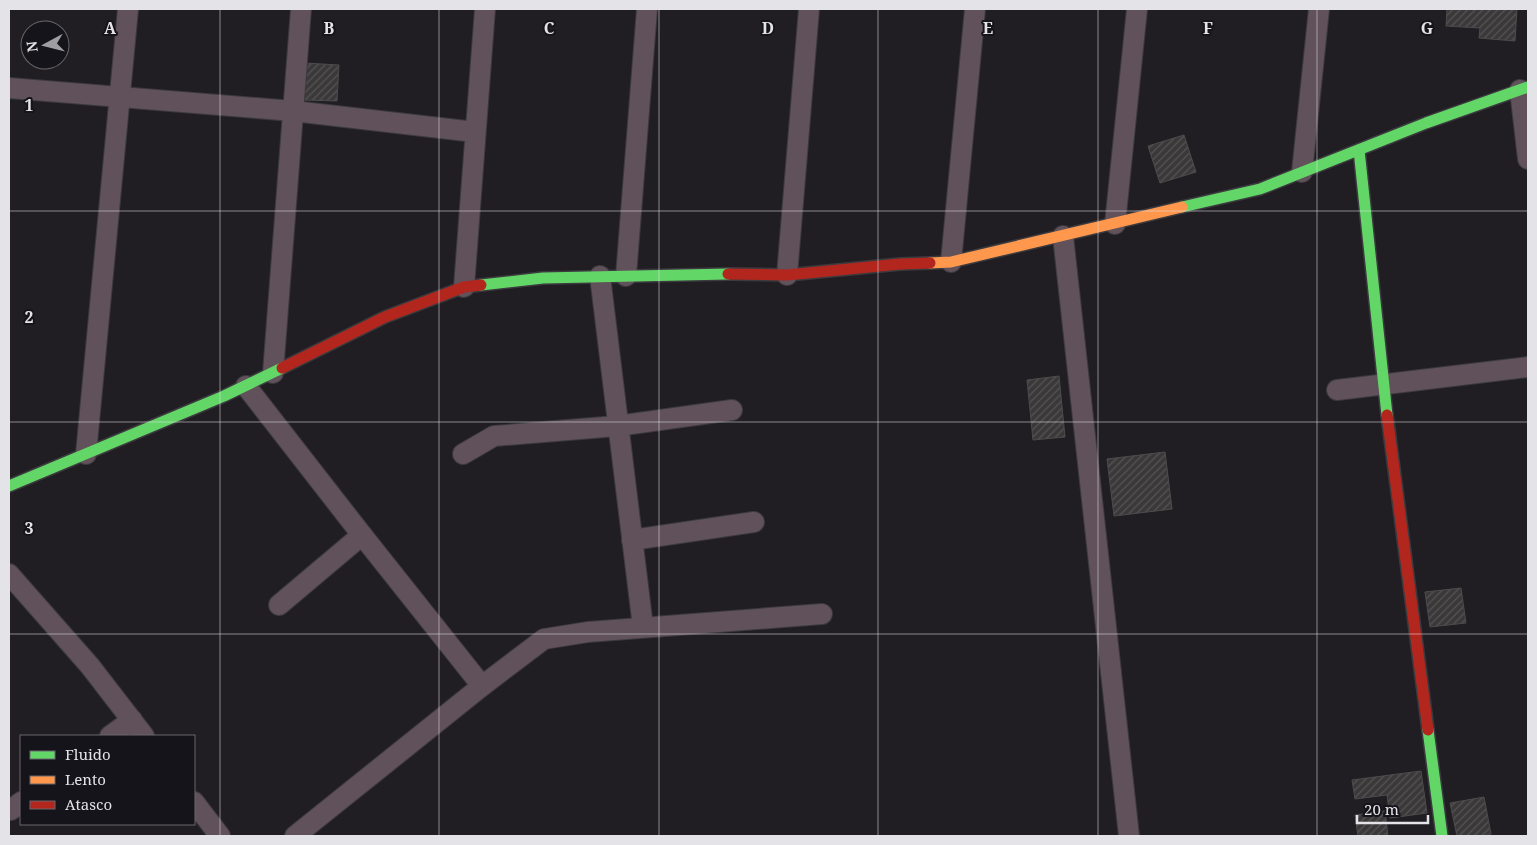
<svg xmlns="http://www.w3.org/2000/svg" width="1537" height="845" viewBox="0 0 1537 845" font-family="'Noto Serif',serif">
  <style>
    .building { fill: url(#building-hatch); stroke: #4d4b4b }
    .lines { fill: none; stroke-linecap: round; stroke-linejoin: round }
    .street-casing { stroke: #3b3a3e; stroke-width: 22 }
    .fast-casing { stroke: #3b3a3e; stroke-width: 14 }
    .slow-casing { stroke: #3b3a3e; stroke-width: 14 }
    .jam-casing { stroke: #3b3a3e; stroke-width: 14 }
    .street { stroke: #61515a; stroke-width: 20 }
    .fast { stroke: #63d668; stroke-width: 11 }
    .slow { stroke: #ff974d; stroke-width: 11 }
    .jam { stroke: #b3261e; stroke-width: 11 }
    .grid { fill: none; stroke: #e4e3e8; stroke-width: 1; stroke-opacity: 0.55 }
    .grid-label { font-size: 16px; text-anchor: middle; font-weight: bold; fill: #e4e3e8; stroke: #16141b; stroke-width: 4; stroke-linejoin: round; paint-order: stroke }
  </style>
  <defs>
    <pattern id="building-hatch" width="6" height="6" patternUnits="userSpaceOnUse" patternTransform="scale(1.25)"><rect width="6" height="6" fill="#3a3839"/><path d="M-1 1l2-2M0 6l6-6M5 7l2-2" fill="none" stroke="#565556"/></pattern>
  </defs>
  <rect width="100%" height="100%" fill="#201e23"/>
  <g class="building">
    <polygon points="1447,9 1517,9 1515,41 1479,38 1480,28 1446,26"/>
    <polygon points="305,63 339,65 337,101 304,100"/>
    <polygon points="1184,135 1196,172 1160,183 1148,146"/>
    <polygon points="1059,376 1065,437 1033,440 1027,380"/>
    <polygon points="1165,452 1172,509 1114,516 1107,459"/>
    <polygon points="1461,588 1466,623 1430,627 1425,592"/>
    <polygon points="1421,771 1427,813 1390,818 1387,795 1355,799 1352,780"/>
    <polygon points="1484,797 1491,834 1482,836 1457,836 1450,803"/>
    <polygon points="1385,811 1388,836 1358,836 1355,815"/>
  </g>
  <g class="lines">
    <defs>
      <g id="street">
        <polyline points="9,88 293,111 475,132"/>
        <polyline points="1520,90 1528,159"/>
        <polyline points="1302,172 1319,9"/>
        <polyline points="1115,224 1137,9"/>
        <polyline points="1063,236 1129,836"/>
        <polyline points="951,262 975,9"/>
        <polyline points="787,275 809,9"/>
        <polyline points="600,276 643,627"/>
        <polyline points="626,276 647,9"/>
        <polyline points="464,287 485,9"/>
        <polyline points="273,373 301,9"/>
        <polyline points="246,386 362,535 482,686"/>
        <polyline points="1337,390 1528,367"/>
        <polyline points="86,454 128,9"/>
        <polyline points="463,454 494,436 617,426 732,410"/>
        <polyline points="632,540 754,522"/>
        <polyline points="9,574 90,666 144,736"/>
        <polyline points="279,605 362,535"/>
        <polyline points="110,736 132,720"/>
        <polyline points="194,802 220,836"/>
        <polyline points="11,810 21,802"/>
        <polyline points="295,836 482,686 544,639 588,632 822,614"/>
      </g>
      <g id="fast">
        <polyline points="1359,150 1387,415"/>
        <polyline points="1182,207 1260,189 1426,123 1528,87"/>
        <polyline points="481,285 543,278 728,274"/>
        <polyline points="9,486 224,396 282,368"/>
        <polyline points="1428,730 1442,836"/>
      </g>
      <polyline id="slow" points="930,263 951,262 1182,207"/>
      <g id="jam">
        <polyline points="728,274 787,275 900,264 930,263"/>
        <polyline points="282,368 385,317 464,287 481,285"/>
        <polyline points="1387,415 1428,730"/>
      </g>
    </defs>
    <use href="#street" class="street-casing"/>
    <use href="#fast" class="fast-casing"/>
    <use href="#slow" class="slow-casing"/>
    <use href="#jam" class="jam-casing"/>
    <use href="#street" class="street"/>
    <use href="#fast" class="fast"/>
    <use href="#slow" class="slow"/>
    <use href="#jam" class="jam"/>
  </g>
  <path class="grid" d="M220,9V836M439,9V836M659,9V836M878,9V836M1098,9V836M1317,9V836M9,211H1528M9,422H1528M9,634H1528"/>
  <g class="grid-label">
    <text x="110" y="34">A</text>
    <text x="329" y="34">B</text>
    <text x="549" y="34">C</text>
    <text x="768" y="34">D</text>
    <text x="988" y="34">E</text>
    <text x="1208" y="34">F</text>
    <text x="1427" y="34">G</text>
    <text x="29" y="111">1</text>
    <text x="29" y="323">2</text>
    <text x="29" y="534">3</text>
  </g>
  <rect width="1537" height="845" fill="none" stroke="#e4e3e8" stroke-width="20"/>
  <rect x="20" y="735" width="175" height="90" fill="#16141b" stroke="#68676d"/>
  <rect x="30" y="751" width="25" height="8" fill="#63d668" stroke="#68676d"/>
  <text x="65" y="760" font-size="15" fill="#e4e3e8">Fluido</text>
  <rect x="30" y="776" width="25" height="8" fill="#ff974d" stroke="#68676d"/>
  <text x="65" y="785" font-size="15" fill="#e4e3e8">Lento</text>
  <rect x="30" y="801" width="25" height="8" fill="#b3261e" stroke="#68676d"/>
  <text x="65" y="810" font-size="15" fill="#e4e3e8">Atasco</text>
  <g transform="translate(45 45) rotate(263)"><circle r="24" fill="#16141b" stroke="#68676d"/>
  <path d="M0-4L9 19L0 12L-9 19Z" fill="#9f9ea3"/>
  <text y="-8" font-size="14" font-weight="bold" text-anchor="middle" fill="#e4e3e8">N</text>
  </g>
  <path d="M1357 815v8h71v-8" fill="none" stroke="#e4e3e8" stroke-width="2.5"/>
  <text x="1364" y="815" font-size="15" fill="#e4e3e8" stroke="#16141b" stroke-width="4" paint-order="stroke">20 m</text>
</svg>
